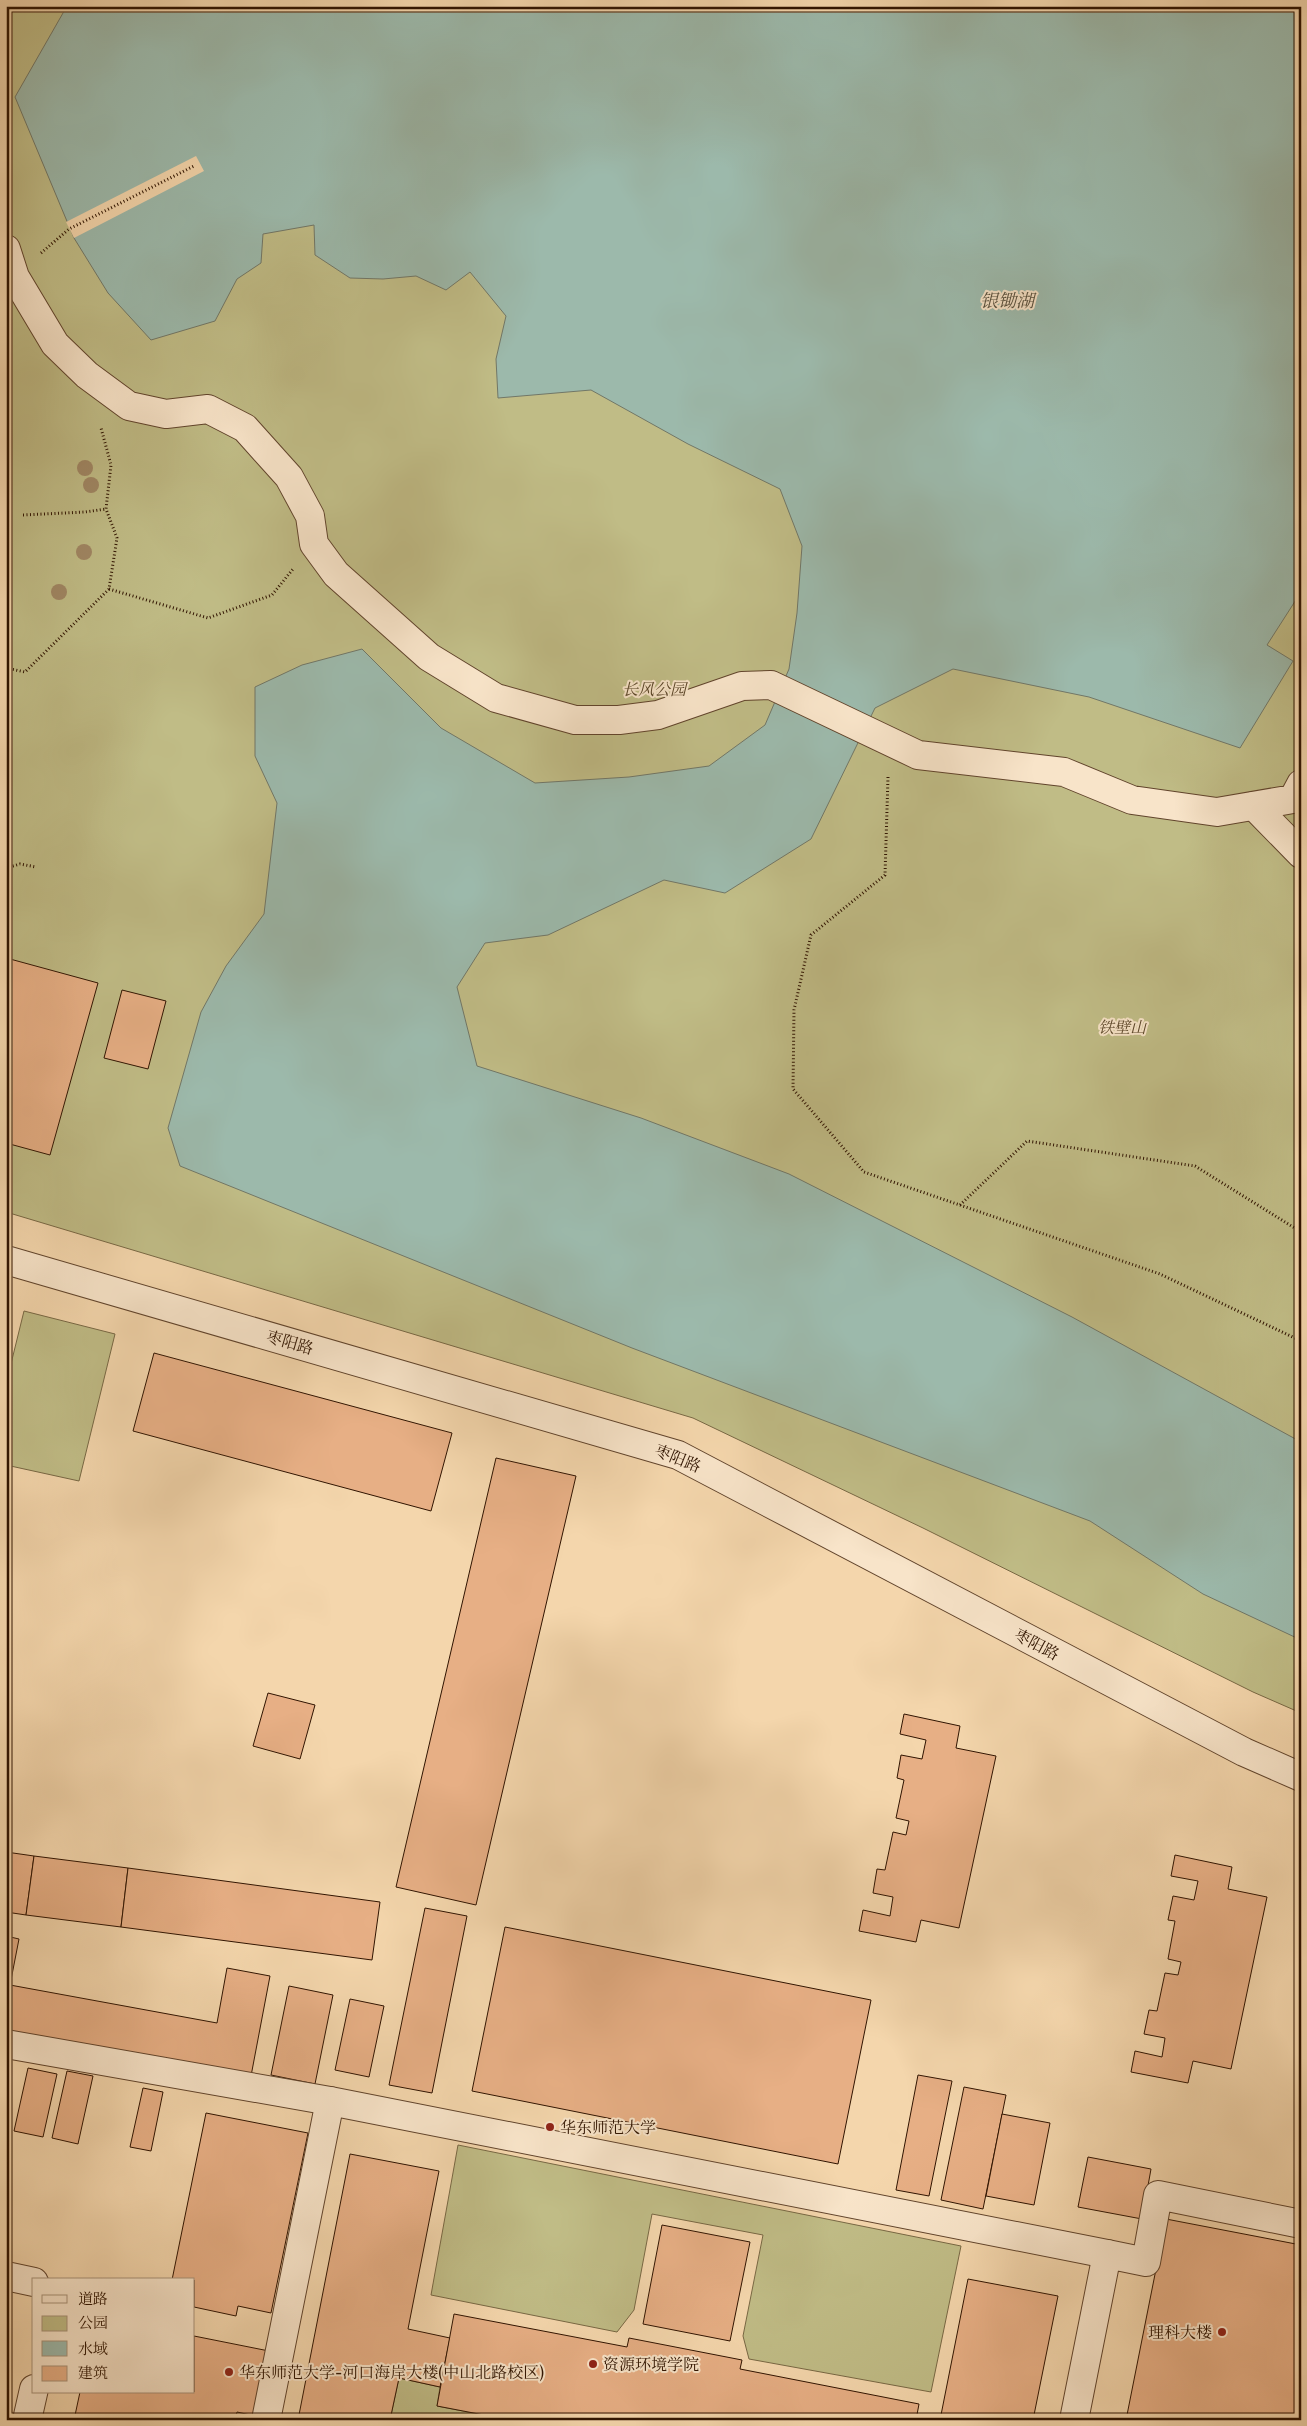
<svg xmlns="http://www.w3.org/2000/svg" width="1307" height="2426" viewBox="0 0 1307 2426" font-family="'Libre Caslon Text','Noto Serif SC',serif">
  <style>
    .green { fill: #c0bc86; stroke: #786844 }
    .water { fill: #9cb9ab; stroke: #717767 }
    .pier { fill: #f4d6ac }
    .building { fill: #e7af85; stroke: #301401 }
    .lines { fill: none; stroke-linecap: round; stroke-linejoin: round }
    .minor-casing { stroke: #61442c; stroke-width: 30 }
    .path { stroke: #301401; stroke-width: 3; stroke-dasharray: 1 2.5; stroke-linecap: butt }
    .minor { stroke: #f8e4c9; stroke-width: 28 }
    .tree { fill: #a08764 }
    .poi-dot { fill: #8f2418; stroke: #f8e4c9; stroke-width: 2 }
    .labels { text-anchor: middle; dominant-baseline: central; stroke-width: 4; stroke-linejoin: round; paint-order: stroke }
    .park-label { font-size: 16px; font-style: italic; fill: #5b4629; stroke: #f8e4c9 }
    .street-label { font-size: 16px; fill: #301401; stroke: #f8e4c9 }
    .poi-label { font-size: 16px; fill: #301401; stroke: #f8e4c9; text-anchor: start }
    .water-label { font-size: 18px; font-style: italic; fill: #564e3c; stroke: #f8e4c9 }
  </style>
  <rect width="100%" height="100%" fill="#f4d6ac"/>
  <filter id="stains"><feTurbulence type="fractalNoise" baseFrequency=".004" numOctaves="4"/><feColorMatrix values="0 0 0 0 .2 0 0 0 0 .09 0 0 0 0 .02 0 0 0 .5 -.17"/></filter>
  <radialGradient id="worn" r=".72"><stop offset=".6" stop-color="#630" stop-opacity="0"/><stop offset="1" stop-color="#630" stop-opacity=".3"/></radialGradient>
  <g class="green">
    <polygon points="6,6 1301,6 1301,1713 1253,1692 923,1528 693,1418 6,1212"/>
    <polygon points="24,1311 115,1334 79,1481 6,1465 6,1384"/>
    <polygon points="458,2145 961,2246 931,2392 749,2359 743,2336 763,2235 652,2214 634,2310 617,2332 431,2295"/>
    <polygon points="399,2378 440,2387 437,2406 510,2420 390,2420"/>
  </g>
  <polygon class="water" points="67,6 1301,6 1301,592 1267,645 1293,661 1240,748 1089,697 953,669 875,708 811,839 725,893 664,880 548,935 485,943 457,987 477,1066 641,1118 789,1174 1072,1317 1301,1442 1301,1640 1203,1594 1090,1521 632,1348 180,1166 168,1128 201,1012 226,966 264,914 277,803 255,756 255,687 302,665 362,649 441,728 535,783 629,777 709,766 765,725 789,669 797,613 802,546 780,489 688,444 591,390 498,398 496,359 506,316 470,272 446,290 416,276 383,279 350,278 315,255 314,225 263,234 261,263 237,279 215,321 151,340 108,293 74,238 15,97"/>
  <polygon class="pier" points="196,156 204,171 74,238 66,222"/>
  <g class="building">
    <polygon points="10,959 98,983 50,1155 6,1143 6,973"/>
    <polygon points="122,990 166,1001 148,1069 104,1058"/>
    <polygon points="154,1353 452,1433 431,1511 133,1431"/>
    <polygon points="496,1458 576,1476 476,1905 396,1887"/>
    <polygon points="268,1693 315,1705 300,1759 253,1746"/>
    <polygon points="904,1714 960,1726 956,1748 996,1756 959,1928 921,1920 916,1942 859,1931 863,1910 890,1916 893,1897 873,1893 877,1869 885,1870 893,1832 906,1835 909,1821 896,1818 904,1780 897,1778 901,1755 922,1759 926,1740 900,1734"/>
    <polygon points="6,1852 34,1856 26,1915 6,1912"/>
    <polygon points="1175,1855 1232,1867 1228,1889 1267,1897 1231,2069 1193,2061 1188,2083 1131,2072 1135,2051 1162,2057 1165,2038 1144,2034 1149,2010 1157,2011 1165,1973 1178,1975 1181,1962 1168,1959 1175,1921 1168,1920 1173,1896 1194,1900 1198,1881 1171,1876"/>
    <polygon points="34,1856 128,1868 121,1927 26,1915"/>
    <polygon points="128,1868 380,1902 372,1960 121,1927"/>
    <polygon points="425,1908 467,1916 432,2093 389,2085"/>
    <polygon points="505,1927 871,2000 838,2164 472,2091"/>
    <polygon points="6,1936 19,1939 10,1985 217,2023 227,1968 270,1976 251,2076 6,2030"/>
    <polygon points="289,1986 333,1995 315,2084 271,2075"/>
    <polygon points="350,1999 384,2006 369,2077 335,2070"/>
    <polygon points="28,2068 57,2074 43,2137 14,2131"/>
    <polygon points="67,2071 93,2076 78,2144 52,2138"/>
    <polygon points="918,2075 952,2081 929,2196 896,2190"/>
    <polygon points="964,2087 1006,2095 983,2209 941,2200"/>
    <polygon points="143,2088 163,2092 151,2151 130,2147"/>
    <polygon points="206,2113 308,2133 271,2313 238,2306 236,2316 194,2307 194,2280 172,2280"/>
    <polygon points="1002,2114 1050,2123 1034,2205 986,2196"/>
    <polygon points="350,2154 439,2171 408,2329 450,2338 440,2387 399,2378 390,2420 298,2420"/>
    <polygon points="1088,2157 1151,2169 1142,2219 1078,2207"/>
    <polygon points="1166,2219 1301,2245 1301,2420 1126,2420"/>
    <polygon points="662,2225 750,2242 730,2341 643,2324"/>
    <polygon points="968,2279 1058,2296 1033,2420 940,2420"/>
    <polygon points="454,2314 627,2347 629,2338 742,2360 740,2369 919,2404 916,2420 510,2420 437,2406"/>
    <polygon points="194,2336 269,2351 255,2416 237,2412 235,2420 74,2420 80,2392 194,2392"/>
  </g>
  <g class="lines">
    <defs>
      <g id="minor">
        <polyline points="6,249 15,277 55,344 87,375 129,406 166,414 208,409 245,428 289,477 310,516 314,544 336,574 429,657 496,698 575,720 619,720 658,715 742,686 771,685 918,755 1064,772 1132,800 1217,812 1293,799 1301,784"/>
        <polyline points="1254,806 1301,854"/>
        <polyline points="6,1260 678,1455 1244,1752 1301,1777"/>
        <polyline points="6,2044 330,2101"/>
        <polyline points="6,2276 34,2282"/>
        <polyline points="27,2420 34,2389"/>
        <polyline points="266,2420 330,2101 1107,2254"/>
        <polyline points="1074,2420 1107,2254 1146,2262 1158,2195 1301,2224"/>
      </g>
    </defs>
    <use href="#minor" class="minor-casing"/>
    <g class="path">
      <polyline points="41,253 69,229 194,166"/>
      <polyline points="23,515 85,512 106,509"/>
      <polyline points="109,589 208,618 272,595 293,569"/>
      <polyline points="6,668 25,672 109,589 117,538 106,509 111,465 101,428"/>
      <polyline points="6,766 9,768"/>
      <polyline points="888,777 885,875 811,935 794,1010 793,1089 864,1172 1160,1274 1301,1341"/>
      <polyline points="6,868 20,864 36,867"/>
      <polyline points="960,1205 1027,1141 1195,1166 1301,1232"/>
    </g>
    <use href="#minor" class="minor"/>
  </g>
  <g class="tree">
    <circle cx="85" cy="468" r="8"/>
    <circle cx="91" cy="485" r="8"/>
    <circle cx="84" cy="552" r="8"/>
    <circle cx="59" cy="592" r="8"/>
  </g>
  <g class="poi-dot">
    <circle cx="550" cy="2127" r="5"/>
    <circle cx="1222" cy="2332" r="5"/>
    <circle cx="593" cy="2364" r="5"/>
    <circle cx="229" cy="2372" r="5"/>
  </g>
  <g class="labels">
    <g class="park-label">
      <text x="654" y="689">长风公园</text>
      <text x="1122" y="1027">铁壁山</text>
    </g>
    <g class="street-label">
      <text transform="translate(290 1342) rotate(16)">枣阳路</text>
      <text transform="translate(678 1458) rotate(22)">枣阳路</text>
      <text transform="translate(1037 1644) rotate(28)">枣阳路</text>
    </g>
    <g class="poi-label">
      <text x="560" y="2127">华东师范大学</text>
      <text x="1212" y="2332" text-anchor="end">理科大楼</text>
      <text x="603" y="2364">资源环境学院</text>
      <text x="239" y="2372">华东师范大学-河口海岸大楼(中山北路校区)</text>
    </g>
    <g class="water-label">
      <text x="1007" y="301">银锄湖</text>
    </g>
  </g>
  <rect width="1307" height="2426" fill="none" stroke="#f4d6ac" stroke-width="25"/>
  <rect x="8" y="8" width="1292" height="2411" fill="none" stroke="#301401" stroke-width="2.5"/>
  <rect x="12" y="12" width="1282" height="2401" fill="none" stroke="#301401"/>
  <rect x="32" y="2278" width="162" height="115" fill="#f8e4c9" stroke="#a89179"/>
  <rect x="42" y="2295" width="25" height="8" fill="#f8e4c9" stroke="#a89179"/>
  <text x="78" y="2304" font-size="15" fill="#301401">道路</text>
  <rect x="42" y="2316" width="25" height="15" fill="#c0bc86" stroke="#a89179"/>
  <text x="78" y="2328" font-size="15" fill="#301401">公园</text>
  <rect x="42" y="2341" width="25" height="15" fill="#9cb9ab" stroke="#a89179"/>
  <text x="78" y="2354" font-size="15" fill="#301401">水域</text>
  <rect x="42" y="2366" width="25" height="15" fill="#e7af85" stroke="#a89179"/>
  <text x="78" y="2378" font-size="15" fill="#301401">建筑</text>
  <rect width="100%" height="100%" filter="url(#stains)"/>
  <rect width="100%" height="100%" fill="url(#worn)"/>
</svg>
